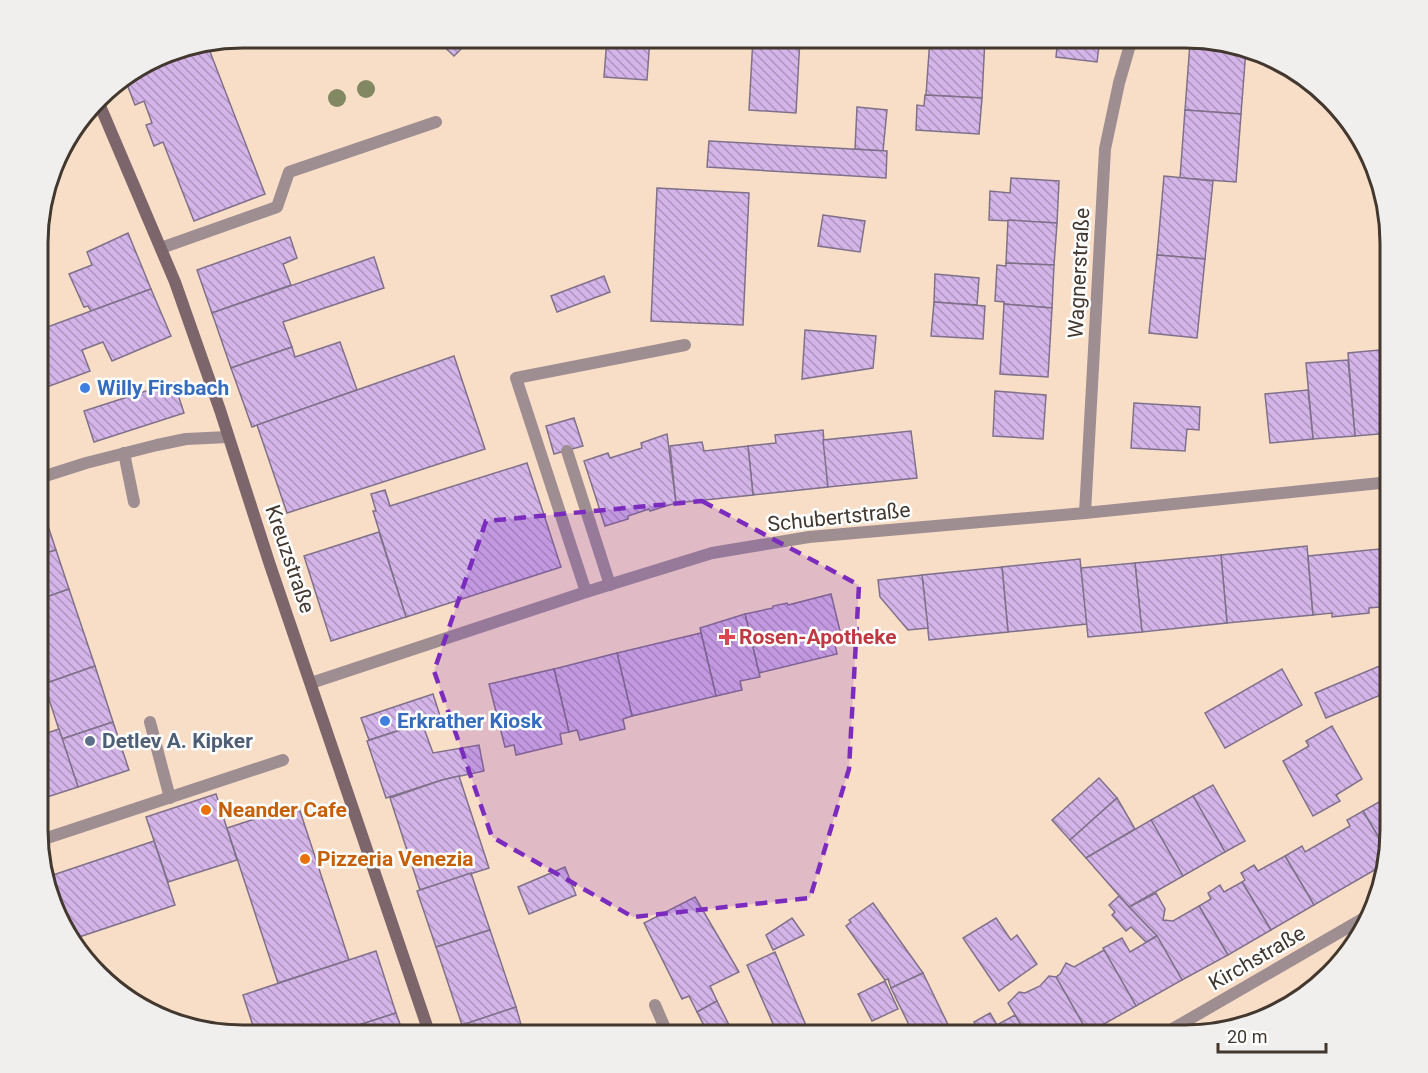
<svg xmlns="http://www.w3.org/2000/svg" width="1428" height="1073" viewBox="0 0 1428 1073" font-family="Roboto,sans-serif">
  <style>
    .building { fill: url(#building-back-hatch); stroke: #80718a; stroke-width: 1.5 }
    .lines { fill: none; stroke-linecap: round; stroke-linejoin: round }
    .service { stroke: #9e8e92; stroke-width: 12 }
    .pedestrian { stroke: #9e8e92; stroke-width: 12 }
    .minor { stroke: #9e8e92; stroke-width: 12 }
    .secondary { stroke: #7c666c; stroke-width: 12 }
    .tree { fill: #818862 }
    .marked { fill: #7b2cbf; fill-opacity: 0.2; stroke: #7b2cbf; stroke-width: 4.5; stroke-dasharray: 12 8; stroke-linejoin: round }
    .shop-dot { fill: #3f7fe0; stroke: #fff; stroke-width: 2 }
    .health-dot { fill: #e0444e; stroke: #fff; stroke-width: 2 }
    .service-dot { fill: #5c6f8a; stroke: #fff; stroke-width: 2 }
    .food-dot { fill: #e8710a; stroke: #fff; stroke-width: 2 }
    .labels { text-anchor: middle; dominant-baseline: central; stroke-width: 5; stroke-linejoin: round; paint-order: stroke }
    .street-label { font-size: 21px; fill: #42382f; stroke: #fff }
    .shop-label { font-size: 21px; font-weight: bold; fill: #366cbe; stroke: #fff; text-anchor: start }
    .health-label { font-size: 21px; font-weight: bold; fill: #be3a42; stroke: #fff; text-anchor: start }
    .service-label { font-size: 21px; font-weight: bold; fill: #4e5e75; stroke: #fff; text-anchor: start }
    .food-label { font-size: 21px; font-weight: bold; fill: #c56008; stroke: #fff; text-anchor: start }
    .rim { fill: none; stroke: #42382f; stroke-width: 3 }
  </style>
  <defs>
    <pattern id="building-back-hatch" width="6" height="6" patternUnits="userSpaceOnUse" patternTransform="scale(1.5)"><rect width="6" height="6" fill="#d4b5e9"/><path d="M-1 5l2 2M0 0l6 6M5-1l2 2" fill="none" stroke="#ae94bd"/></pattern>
  </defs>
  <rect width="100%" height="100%" fill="#f9dec7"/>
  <g class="building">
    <polygon points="435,38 472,38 454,56"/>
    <polygon points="607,38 650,38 647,80 604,77"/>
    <polygon points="753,38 800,38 796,113 749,110"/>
    <polygon points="930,38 985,38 982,98 926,95"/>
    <polygon points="1058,38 1100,38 1097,62 1056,57"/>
    <polygon points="1190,38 1198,38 1230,45 1190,43"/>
    <polygon points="1190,43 1230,45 1246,49 1241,114 1185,110"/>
    <polygon points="207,44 265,194 194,221 163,142 154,146 146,125 152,123 144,101 135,105 125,79 177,49"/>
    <polygon points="925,95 982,98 979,134 916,130 917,105 924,106"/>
    <polygon points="857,107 887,110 883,151 855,149"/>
    <polygon points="1185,110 1241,114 1236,182 1180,178"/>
    <polygon points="709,141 887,151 886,178 707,167"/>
    <polygon points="1164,176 1213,181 1205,259 1157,255"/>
    <polygon points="1011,178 1059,181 1057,223 989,220 990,191 1010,193"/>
    <polygon points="657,188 749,193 743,325 651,321"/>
    <polygon points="823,215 865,221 860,252 818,246"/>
    <polygon points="1008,220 1057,223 1054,265 1006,263"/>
    <polygon points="128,233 151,289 91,311 88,306 84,307 69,274 92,265 87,252"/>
    <polygon points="290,237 297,258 283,264 291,285 212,313 197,270"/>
    <polygon points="1157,255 1205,259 1197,338 1149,333"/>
    <polygon points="374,257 384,288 283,322 292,347 231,368 212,313"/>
    <polygon points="1006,263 1054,265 1052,308 1004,304 1004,302 995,301 997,265 1006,266"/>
    <polygon points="935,274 979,278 977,305 934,302"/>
    <polygon points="604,276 610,292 557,312 551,296"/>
    <polygon points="151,289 171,336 112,361 103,342 82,350 90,371 39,390 39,330"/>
    <polygon points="934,302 985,306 983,339 931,336"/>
    <polygon points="1004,304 1052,308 1048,377 1000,374"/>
    <polygon points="805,330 876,336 873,368 802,379"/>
    <polygon points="340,342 357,390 252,427 231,368 292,347 295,357"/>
    <polygon points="1390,349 1390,433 1355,436 1348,353"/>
    <polygon points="454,356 485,449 287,513 257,425"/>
    <polygon points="1348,360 1355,436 1313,439 1306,363"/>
    <polygon points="174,382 184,413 94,442 84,411"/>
    <polygon points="1308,390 1313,439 1270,443 1265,394"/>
    <polygon points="995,391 1046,395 1043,439 993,436"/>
    <polygon points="1134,403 1200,407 1199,430 1187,429 1185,451 1131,448"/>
    <polygon points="574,418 583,446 554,454 546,426"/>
    <polygon points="823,430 828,487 753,495 748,446 776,443 775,435"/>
    <polygon points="911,431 917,478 828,487 823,440"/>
    <polygon points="667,434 676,503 650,511 649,509 628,516 628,519 605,526 584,461 608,453 610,458 642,448 641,443"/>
    <polygon points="702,442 704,451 748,446 753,495 676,503 670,446"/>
    <polygon points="527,463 561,567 406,617 373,511 376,511 371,494 385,490 390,506"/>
    <polygon points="39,502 40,502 56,550 39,555"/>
    <polygon points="379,532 406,617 331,641 304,556"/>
    <polygon points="1307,546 1313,615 1227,623 1221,555"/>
    <polygon points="1390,548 1390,606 1369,608 1369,613 1332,617 1332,613 1313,615 1308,556"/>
    <polygon points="56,550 69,589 38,600 39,555"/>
    <polygon points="1221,555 1227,623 1142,632 1135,563"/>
    <polygon points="1080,559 1087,624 1008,632 1002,567"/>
    <polygon points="1135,563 1142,632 1088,637 1081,568"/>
    <polygon points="1002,567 1008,632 929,640 922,575"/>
    <polygon points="922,575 928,628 908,630 880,597 878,580"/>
    <polygon points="69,589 95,666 44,684 38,668 38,600"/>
    <polygon points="831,594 843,643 835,645 837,654 759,673 745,614 773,608 773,606 787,603 788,605"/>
    <polygon points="745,614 760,677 740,681 742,690 716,696 700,628"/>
    <polygon points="701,633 716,696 632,716 617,653"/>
    <polygon points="617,653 632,716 623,719 625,729 580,740 577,730 569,732 554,669"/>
    <polygon points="1389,662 1390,691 1326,718 1315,693"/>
    <polygon points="95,666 113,722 62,739 44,684"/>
    <polygon points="554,669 569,732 560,734 562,744 516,755 514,745 505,747 489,684"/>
    <polygon points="1282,669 1302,705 1225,748 1205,713"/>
    <polygon points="433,694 442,722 424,728 422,723 369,740 361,718"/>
    <polygon points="113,722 129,770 78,787 62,739"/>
    <polygon points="422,723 433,753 479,745 484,771 442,780 386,798 367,741"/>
    <polygon points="1332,726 1362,779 1336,795 1340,801 1313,816 1283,761 1309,746 1306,741"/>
    <polygon points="59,729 78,787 38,800 38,736"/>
    <polygon points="459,776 489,868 420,890 390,798 442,780"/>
    <polygon points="1099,778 1117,798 1070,840 1052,820"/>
    <polygon points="1213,785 1245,841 1225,852 1193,796"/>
    <polygon points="216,794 237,860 168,882 146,817"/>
    <polygon points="1193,796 1225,852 1183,876 1151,820"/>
    <polygon points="1117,798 1135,829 1086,858 1070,840"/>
    <polygon points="1390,800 1390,843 1388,853 1363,811 1379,802 1381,805"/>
    <polygon points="298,805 349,960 278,983 227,828"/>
    <polygon points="1363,811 1388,853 1385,864 1314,905 1285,856 1302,846 1305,852 1350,826 1347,820"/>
    <polygon points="1151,820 1183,876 1129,907 1086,858"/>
    <polygon points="154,841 175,905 73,939 59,921 47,877"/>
    <polygon points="1285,856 1314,905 1271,930 1242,882 1245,880 1241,873 1254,865 1258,871"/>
    <polygon points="565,867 576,895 529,914 518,887"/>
    <polygon points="471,873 490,930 436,947 417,891"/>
    <polygon points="1242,882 1271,930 1228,955 1199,906 1211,899 1208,893 1220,885 1224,892"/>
    <polygon points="1156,893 1165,909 1163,920 1173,921 1199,906 1228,955 1182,980 1157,936 1129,907"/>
    <polygon points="1119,896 1129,907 1157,936 1146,942 1131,927 1126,931 1112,915 1115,912 1109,905"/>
    <polygon points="695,897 739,972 710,986 717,1001 697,1012 689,996 682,999 644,923"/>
    <polygon points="873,903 923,973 891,988 888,979 885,980 846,926 851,922 849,920"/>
    <polygon points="792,918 804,935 773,950 766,935"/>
    <polygon points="996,918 1011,940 1017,935 1037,964 999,991 963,938"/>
    <polygon points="490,930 516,1007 462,1025 436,947"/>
    <polygon points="1157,936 1182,980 1136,1006 1103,948 1122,938 1130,952"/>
    <polygon points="1104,950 1136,1006 1088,1033 1056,977 1060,974 1066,963 1074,967"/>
    <polygon points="376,951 396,1013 328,1035 256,1035 243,995"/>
    <polygon points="775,952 810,1035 778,1035 747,965"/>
    <polygon points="923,973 953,1035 914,1035 891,988"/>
    <polygon points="1049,976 1056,977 1088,1033 1084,1035 1027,1035 1008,1003 1019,992 1025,993 1040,986"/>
    <polygon points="885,981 898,1009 872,1021 858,994"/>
    <polygon points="717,1001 734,1035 709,1035 697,1012"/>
    <polygon points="516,1007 524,1035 466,1035 462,1025"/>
    <polygon points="396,1013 404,1035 328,1035"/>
    <polygon points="990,1013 997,1025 1015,1015 1027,1035 979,1035 981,1034 974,1022"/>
  </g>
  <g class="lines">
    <g class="service">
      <polyline points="161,248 277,207 289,172 436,122"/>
      <polyline points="567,451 610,585"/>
      <polyline points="124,453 134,502"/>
      <polyline points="586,592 516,378 685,345"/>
      <polyline points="150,722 170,798"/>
      <polyline points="655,1005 668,1035"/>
    </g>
    <polyline class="pedestrian" points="38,841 283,760"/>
    <g class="minor">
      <polyline points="39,478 86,463 157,445 186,439 228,437"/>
      <polyline points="1085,513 1105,149 1119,83 1132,38"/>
      <polyline points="311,683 586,592 712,553 809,537 1085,513 1390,482"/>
      <polyline points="1162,1035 1371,914"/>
    </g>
    <polyline class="secondary" points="98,101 175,282 220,410 270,565 430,1035"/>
  </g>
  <g class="tree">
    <circle cx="366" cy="89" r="9"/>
    <circle cx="337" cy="98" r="9"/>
  </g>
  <path class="marked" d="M702,501L859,585L849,769L810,898L633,917L492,837L434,671L486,521Z"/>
  <g class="shop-dot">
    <circle cx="85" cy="388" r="6"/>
    <circle cx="385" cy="721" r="6"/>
  </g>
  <path class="health-dot" d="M724 628h6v6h6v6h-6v6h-6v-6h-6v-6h6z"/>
  <circle class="service-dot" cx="90" cy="741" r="6"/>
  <g class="food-dot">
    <circle cx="206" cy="810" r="6"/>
    <circle cx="305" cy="859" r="6"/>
  </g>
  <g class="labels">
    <g class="street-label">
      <text transform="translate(1079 273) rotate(-87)">Wagnerstraße</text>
      <text transform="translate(839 517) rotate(-6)">Schubertstraße</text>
      <text transform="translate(290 559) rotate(71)">Kreuzstraße</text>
      <text transform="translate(1257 958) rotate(-30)">Kirchstraße</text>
    </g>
    <g class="shop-label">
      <text x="97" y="388">Willy Firsbach</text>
      <text x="397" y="721">Erkrather Kiosk</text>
    </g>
    <g class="health-label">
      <text x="739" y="637">Rosen-Apotheke</text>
    </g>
    <g class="service-label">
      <text x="102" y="741">Detlev A. Kipker</text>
    </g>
    <g class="food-label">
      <text x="218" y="810">Neander Cafe</text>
      <text x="317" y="859">Pizzeria Venezia</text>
    </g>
  </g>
  <path d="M0 0H1428V1073H0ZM243 48H1185A195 195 0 0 1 1380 243V830A195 195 0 0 1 1185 1025H243A195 195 0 0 1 48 830V243A195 195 0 0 1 243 48Z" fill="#f0efee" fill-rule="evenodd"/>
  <path class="rim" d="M243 48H1185A195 195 0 0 1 1380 243V830A195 195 0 0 1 1185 1025H243A195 195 0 0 1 48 830V243A195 195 0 0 1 243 48Z"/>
  <path d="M1218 1043v9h108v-9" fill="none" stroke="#42382f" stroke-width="3"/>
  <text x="1227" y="1043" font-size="18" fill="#42382f" stroke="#ffffff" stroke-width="4.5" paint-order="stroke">20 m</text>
</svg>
